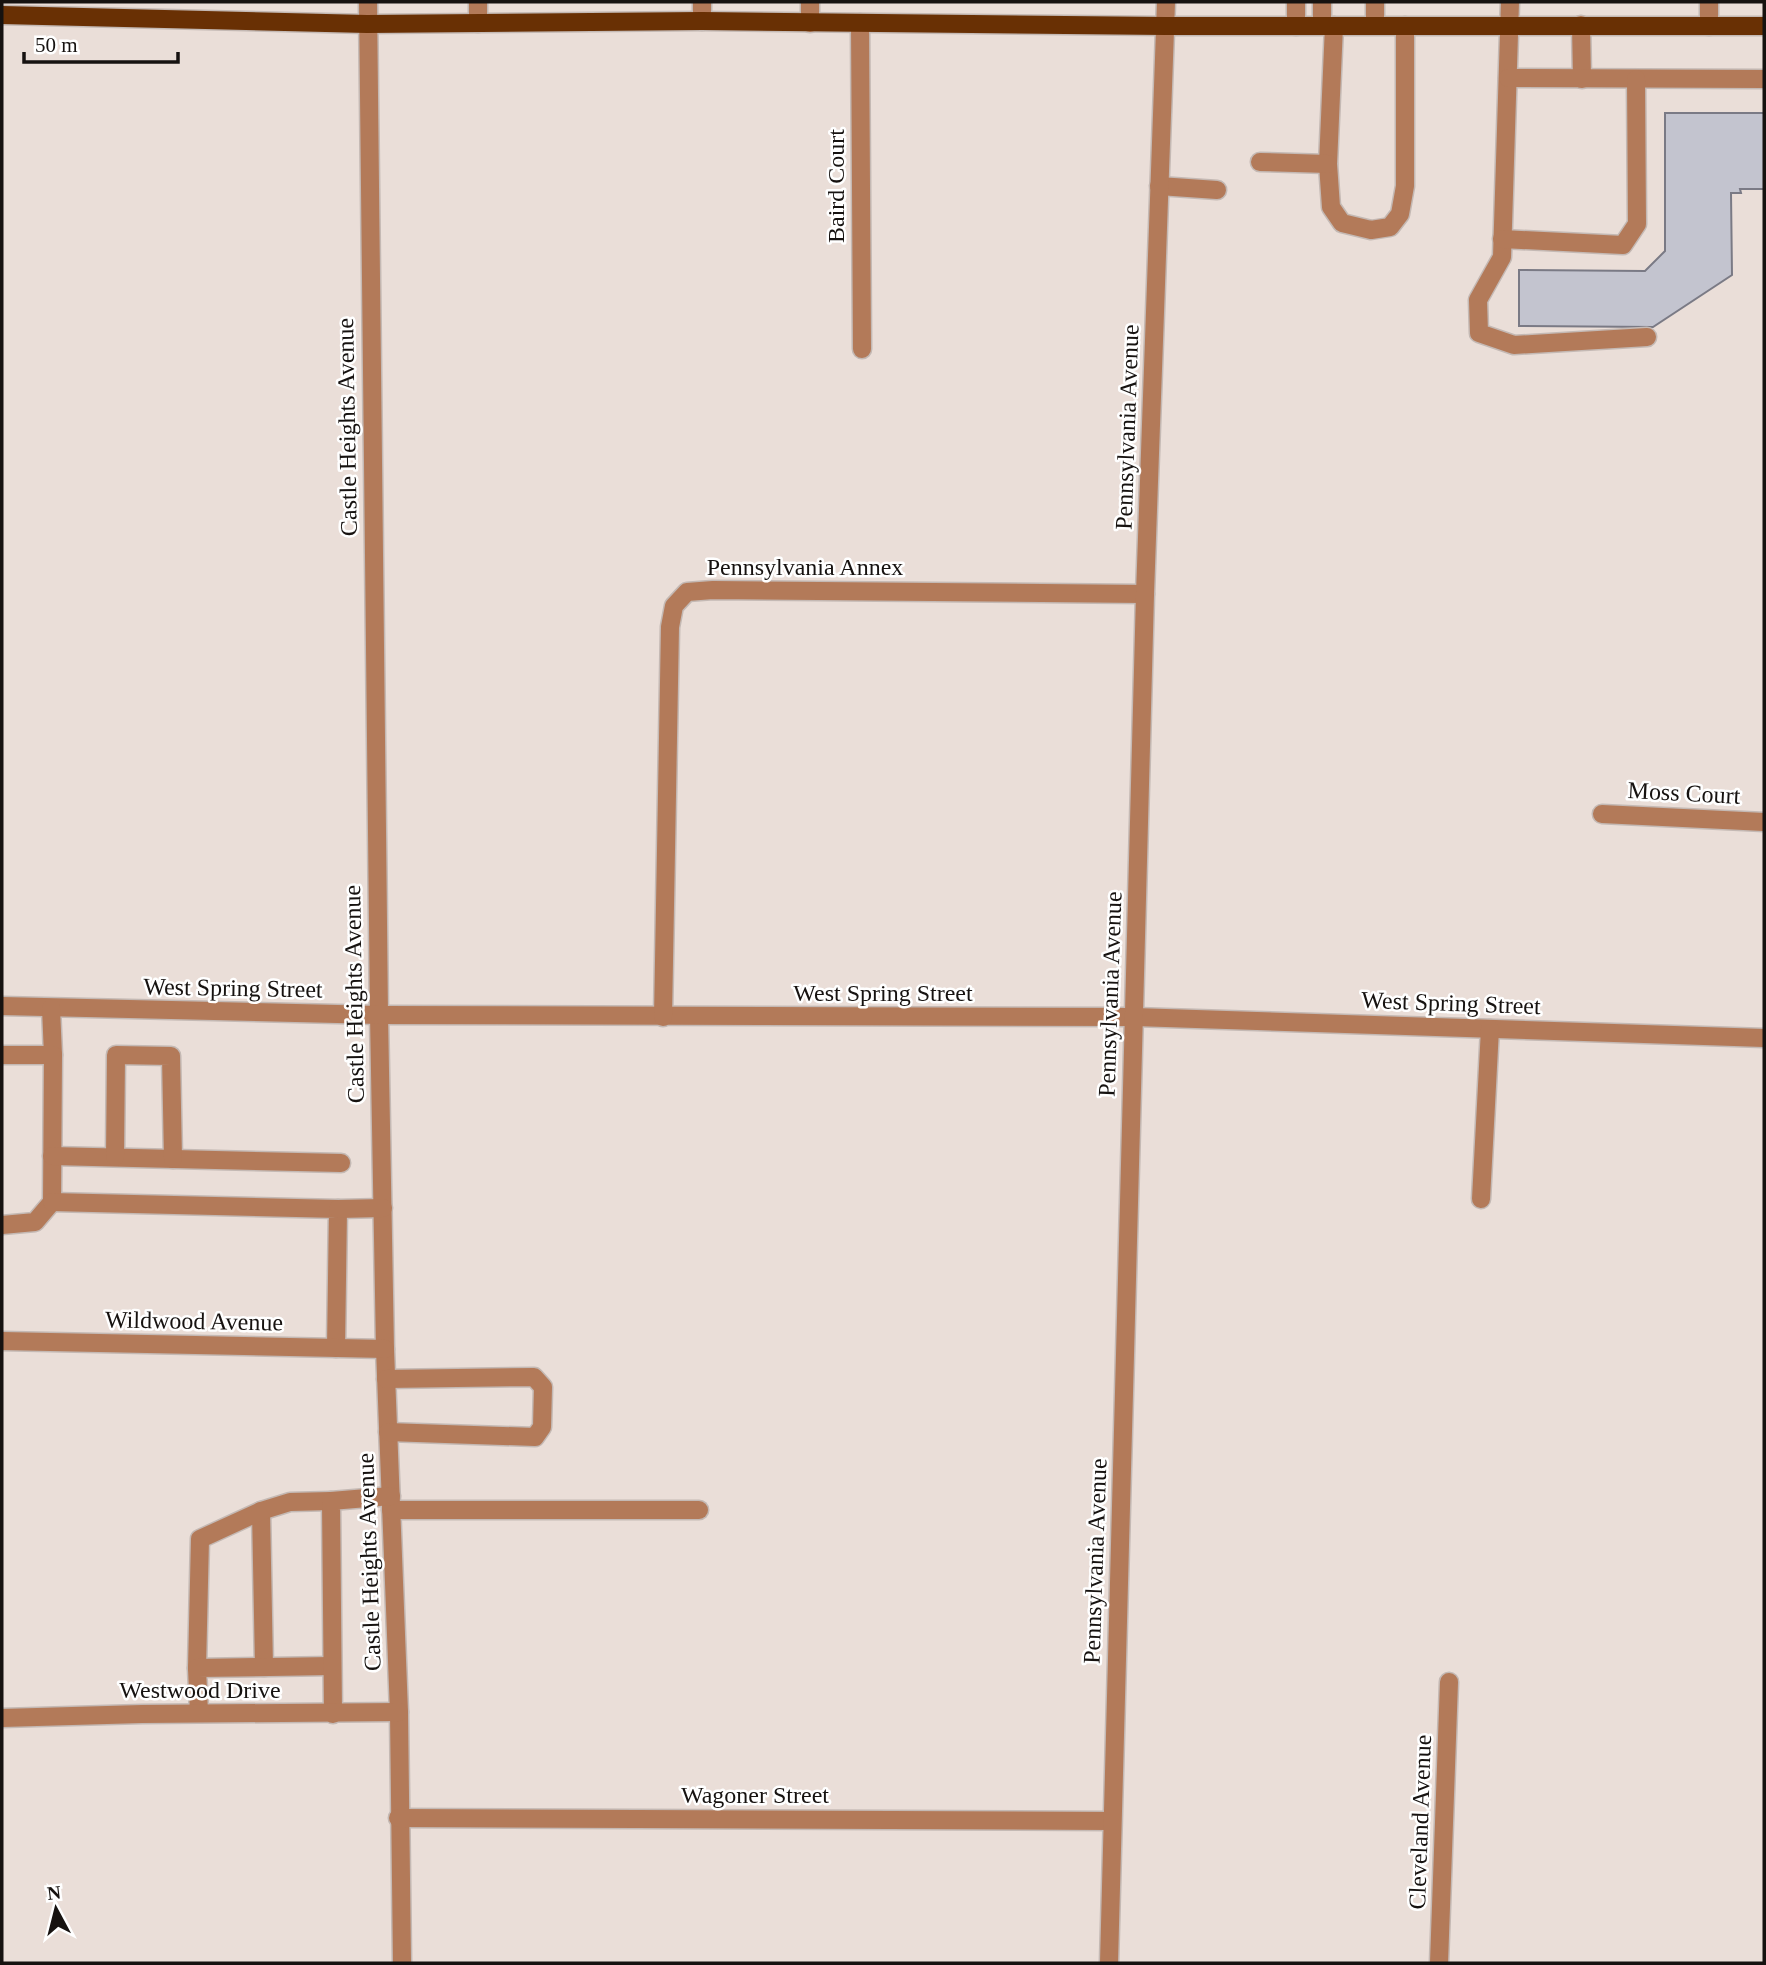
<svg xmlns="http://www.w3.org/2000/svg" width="1766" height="1965" viewBox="0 0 1766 1965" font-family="Georgia,serif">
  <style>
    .building { fill: #c3c4cf; stroke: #7a7a85; stroke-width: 2 }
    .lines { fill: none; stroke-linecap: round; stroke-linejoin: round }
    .minor-casing { stroke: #c4b9b4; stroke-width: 21 }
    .major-casing { stroke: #c4b9b4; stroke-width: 21 }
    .minor { stroke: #b37a59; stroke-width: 18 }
    .major { stroke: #693004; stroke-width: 18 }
    .labels { text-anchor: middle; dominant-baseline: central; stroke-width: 5; stroke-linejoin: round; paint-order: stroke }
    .street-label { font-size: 24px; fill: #161210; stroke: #fff }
  </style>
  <rect width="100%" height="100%" fill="#eaded8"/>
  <polygon class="building" points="1665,113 1764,113 1764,189 1740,189 1741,193 1731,193 1732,275 1653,327 1519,326 1519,270 1645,271 1665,251"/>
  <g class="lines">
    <defs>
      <g id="minor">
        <polyline points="368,2 379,1015 385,1349 399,1712 402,1963"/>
        <polyline points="478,2 478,23"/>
        <polyline points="810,2 810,23"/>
        <polyline points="1296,2 1296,26"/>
        <polyline points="1322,2 1322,25"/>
        <polyline points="1375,2 1375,25"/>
        <polyline points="1510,2 1502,257 1478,300 1479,333 1514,345 1647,337"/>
        <polyline points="702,21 702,2"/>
        <polyline points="860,23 862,349"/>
        <polyline points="1581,25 1582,79"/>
        <polyline points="1334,26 1328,164 1331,207 1342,223 1371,230 1390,227 1400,214 1405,186 1405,26"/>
        <polyline points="1709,26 1709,2"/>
        <polyline points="1508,78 1764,79"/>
        <polyline points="1260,162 1328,164"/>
        <polyline points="1159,186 1217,190"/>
        <polyline points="1502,239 1623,245 1637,224 1636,79"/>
        <polyline points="1602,814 1764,822"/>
        <polyline points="2,1006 379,1015 1135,1017 1764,1038"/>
        <polyline points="51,1008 53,1055"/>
        <polyline points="663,1017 670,627 674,606 687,592 713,590 1145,594"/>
        <polyline points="2,1055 53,1055 52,1202 35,1222 2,1225"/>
        <polyline points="52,1156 341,1163"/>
        <polyline points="115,1157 116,1055 171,1056 173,1159"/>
        <polyline points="1481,1199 1490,1029"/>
        <polyline points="52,1202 338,1209 336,1348"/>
        <polyline points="338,1209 383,1208"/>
        <polyline points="2,1341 385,1349"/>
        <polyline points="386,1379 534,1377 543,1387 542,1427 535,1437 388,1432"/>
        <polyline points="391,1510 699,1510"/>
        <polyline points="261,1511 264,1667"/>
        <polyline points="197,1668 200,1539 261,1511 290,1502 331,1501"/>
        <polyline points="199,1713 197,1668 332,1666"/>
        <polyline points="333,1714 331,1501 391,1496"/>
        <polyline points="2,1718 142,1714 399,1712"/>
        <polyline points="398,1818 1112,1821"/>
        <polyline points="1109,1963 1145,594 1166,2"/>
        <polyline points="1439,1963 1449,1682"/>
      </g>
      <polyline id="major" points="2,15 367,24 702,21 1165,26 1764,26"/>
    </defs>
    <use href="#minor" class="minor-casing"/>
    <use href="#major" class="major-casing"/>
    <use href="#minor" class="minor"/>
    <use href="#major" class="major"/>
  </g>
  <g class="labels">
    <g class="street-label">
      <text transform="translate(836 186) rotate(-90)">Baird Court</text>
      <text transform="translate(347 427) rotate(-91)">Castle Heights Avenue</text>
      <text transform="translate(1127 427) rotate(-88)">Pennsylvania Avenue</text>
      <text x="805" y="567">Pennsylvania Annex</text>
      <text transform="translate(1684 793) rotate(3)">Moss Court</text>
      <text transform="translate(233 988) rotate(1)">West Spring Street</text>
      <text x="883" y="993">West Spring Street</text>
      <text transform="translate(354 994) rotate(-91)">Castle Heights Avenue</text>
      <text transform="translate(1110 994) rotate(-88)">Pennsylvania Avenue</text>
      <text transform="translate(1451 1003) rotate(2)">West Spring Street</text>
      <text transform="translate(194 1321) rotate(1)">Wildwood Avenue</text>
      <text transform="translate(1095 1561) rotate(-88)">Pennsylvania Avenue</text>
      <text transform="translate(369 1562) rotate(-92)">Castle Heights Avenue</text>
      <text x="200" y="1690">Westwood Drive</text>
      <text x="755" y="1795">Wagoner Street</text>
      <text transform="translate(1420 1822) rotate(-88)">Cleveland Avenue</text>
    </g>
  </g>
  <rect width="1766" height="1965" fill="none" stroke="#161210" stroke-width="7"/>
  <g transform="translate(56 1909) rotate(353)" stroke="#ffffff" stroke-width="5" paint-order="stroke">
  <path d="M0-5L12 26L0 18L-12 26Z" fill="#161210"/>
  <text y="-10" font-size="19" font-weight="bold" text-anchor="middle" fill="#161210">N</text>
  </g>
  <path d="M24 52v10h154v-10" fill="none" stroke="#161210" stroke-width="3.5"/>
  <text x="35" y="52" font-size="21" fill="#161210" stroke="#ffffff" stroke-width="5" paint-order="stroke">50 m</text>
</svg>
